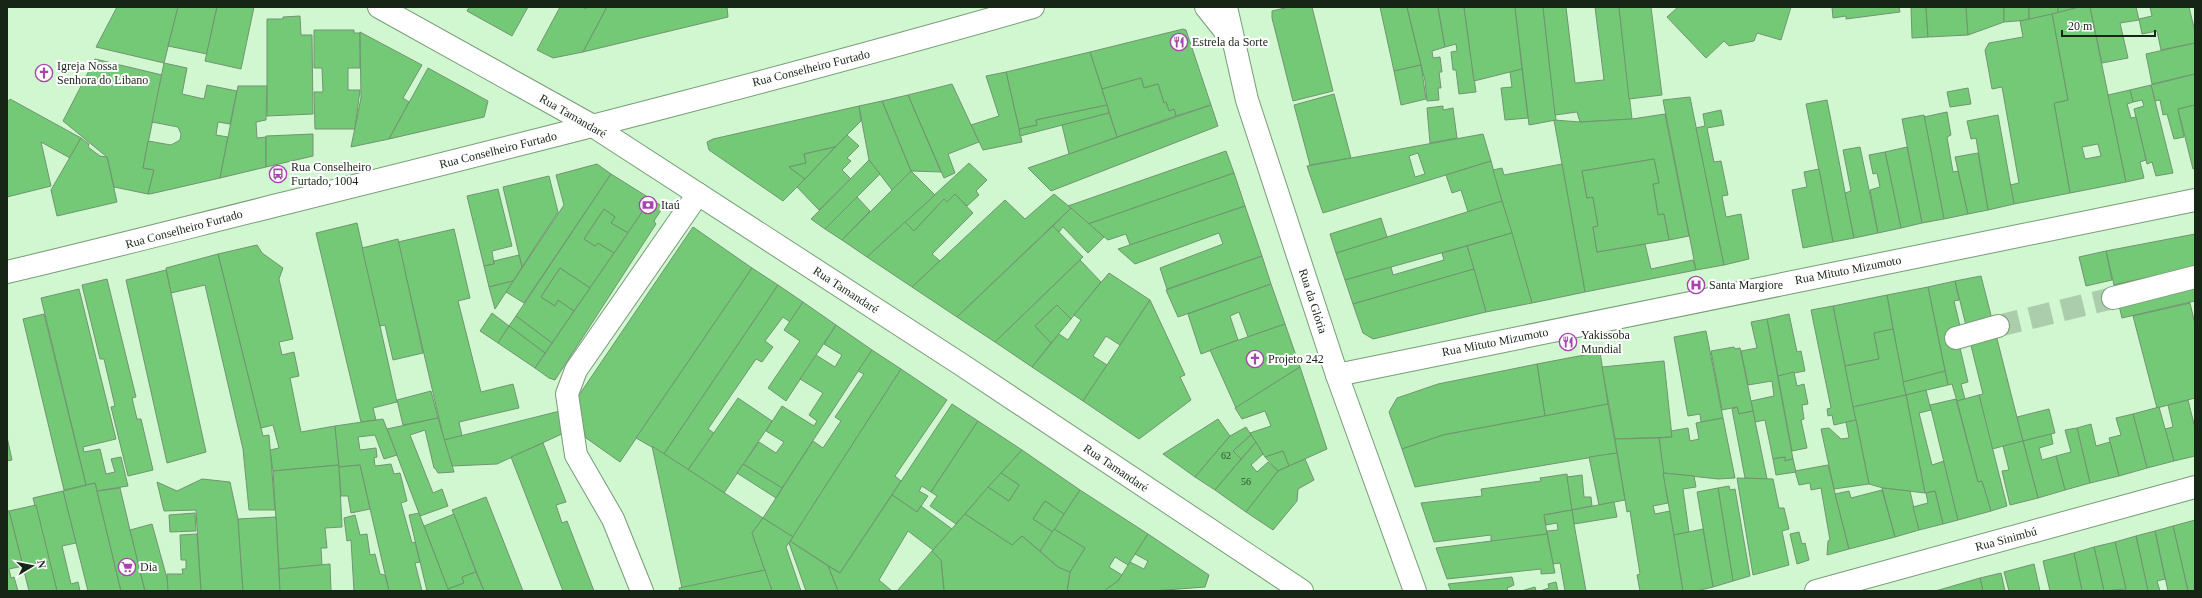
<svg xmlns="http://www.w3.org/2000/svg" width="2202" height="598" viewBox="0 0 2202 598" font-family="'Times New Roman',serif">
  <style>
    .building { fill: #73c976; stroke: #719471; fill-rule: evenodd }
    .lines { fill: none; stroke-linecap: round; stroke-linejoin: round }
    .minor-tunnel { stroke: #abcdab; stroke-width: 22; stroke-dasharray: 22 11; stroke-linecap: butt }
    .minor-casing { stroke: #789c78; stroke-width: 24 }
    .minor { stroke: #fff; stroke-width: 22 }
    .labels { text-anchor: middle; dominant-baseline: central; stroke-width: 4; stroke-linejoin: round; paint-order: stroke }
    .number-label { font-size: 10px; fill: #2e4e2f }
    .poi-label { font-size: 12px; fill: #172517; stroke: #fff; text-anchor: start }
    .street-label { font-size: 12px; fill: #172517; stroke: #fff }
  </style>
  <rect width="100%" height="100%" fill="#d0f7d0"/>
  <g class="building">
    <polygon points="117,7 178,7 164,63 96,47"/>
    <polygon points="178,7 217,7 207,54 168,46"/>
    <polygon points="217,7 254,7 241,69 205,61"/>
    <polygon points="469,7 528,7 512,36 467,11"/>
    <polygon points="560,7 582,7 586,9 587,7 607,7 583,52 553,58 537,50"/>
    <polygon points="607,7 727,7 728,17 583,52"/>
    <polygon points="1289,7 1312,7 1333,91 1293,101 1272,18 1272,11"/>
    <polygon points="1380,7 1407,7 1421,65 1394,71"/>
    <polygon points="1407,7 1438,7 1445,47 1432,51 1433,58 1440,57 1442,72 1439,72 1441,88 1438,88 1439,100 1427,101 1425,81"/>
    <polygon points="1438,7 1464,7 1476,92 1459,94 1456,70 1453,70 1451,52 1457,51 1456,44 1445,47"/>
    <polygon points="1464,7 1515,7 1522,69 1474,81"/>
    <polygon points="1515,7 1543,7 1556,120 1529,125"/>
    <polygon points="1543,7 1566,7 1575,83 1604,80 1595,7 1619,7 1632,119 1580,122 1577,112 1555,115"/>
    <polygon points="1619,7 1651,7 1662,95 1629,99"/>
    <polygon points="1678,7 1791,7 1781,40 1757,33 1754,41 1729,46 1724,41 1706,58 1667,17"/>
    <polygon points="1832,7 1899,7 1900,12 1846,19 1846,16 1833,18"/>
    <polygon points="1911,7 1926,7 1928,37 1912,38"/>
    <polygon points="1926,7 1966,7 1968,35 1928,37"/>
    <polygon points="1966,7 2004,7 2004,22 1968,35"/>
    <polygon points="2004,7 2029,7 2029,20 2004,22"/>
    <polygon points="2029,7 2058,7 2058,13 2029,20"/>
    <polygon points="2058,7 2079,7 2058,13"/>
    <path d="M2079,7H2090L2126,182L2070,193L2054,103L2068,100L2052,14ZM2098,144L2101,156L2085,159L2082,147Z"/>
    <polygon points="2090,7 2136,7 2139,20 2120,23 2128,58 2102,63"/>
    <polygon points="2150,7 2189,7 2195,32 2195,43 2161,50 2157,31 2142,34 2139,19 2152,16"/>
    <polygon points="2052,14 2068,100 2054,103 2070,193 2014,204 2010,185 2019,183 2002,87 1992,89 1985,50 1989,43 2023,37 2020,21"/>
    <polygon points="300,16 301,35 312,35 313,114 267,116 267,19 283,19 283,17"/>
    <polygon points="1183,29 1186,30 1211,105 1176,116 1174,109 1169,111 1166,102 1164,103 1158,84 1144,88 1141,78 1102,89 1090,52"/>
    <polygon points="314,30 354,30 354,33 360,33 360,68 348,68 348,90 360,90 355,129 315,129 314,92 323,92 322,68 314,68"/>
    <polygon points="360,32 422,65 403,98 409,102 389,139 351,147 361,98"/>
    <polygon points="2195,43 2195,74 2152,84 2146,54"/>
    <polygon points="1090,52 1107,105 1036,120 1037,125 1019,129 1006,72"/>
    <polygon points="95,59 162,75 143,168 154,170 148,194 114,187 107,157 63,121"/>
    <polygon points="164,63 187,68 182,94 204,99 207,85 237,91 230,124 218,122 216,135 228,137 220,178 150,194 148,194 154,170 143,168 148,141 171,145 180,140 181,134 178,127 152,122"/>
    <polygon points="1421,65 1426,99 1401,105 1394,71"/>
    <polygon points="428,68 488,101 484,117 389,139"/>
    <polygon points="1522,69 1528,118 1505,120 1501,88 1512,87 1510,72"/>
    <polygon points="1006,72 1022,142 983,150 971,125 999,116 986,76"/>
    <polygon points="2195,74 2195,105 2178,109 2184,137 2174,139 2167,114 2163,115 2160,100 2155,101 2151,85"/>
    <polygon points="1141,78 1144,88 1158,84 1164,103 1166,102 1169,111 1174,109 1176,116 1117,137 1102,89"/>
    <polygon points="952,84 979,142 948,154 955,173 944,178 908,95"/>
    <polygon points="2151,85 2173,173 2156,176 2152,162 2147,164 2134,109 2144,106 2142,100 2133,102 2130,90"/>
    <polygon points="238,86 267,86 266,120 256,122 257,138 266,137 266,167 220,178"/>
    <polygon points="1968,88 1971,104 1950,107 1947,92"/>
    <polygon points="2130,90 2133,102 2127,104 2131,118 2136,117 2146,160 2140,162 2144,178 2126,182 2108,95"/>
    <polygon points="1334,94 1351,158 1310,165 1294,105"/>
    <polygon points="908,95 941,172 911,171 882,101"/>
    <polygon points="1690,97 1724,265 1696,270 1663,100"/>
    <polygon points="10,99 81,138 70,158 41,142 51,186 7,197 7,103"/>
    <polygon points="1827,100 1854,238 1833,242 1806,104"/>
    <polygon points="882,101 911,171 892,190 869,160 859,106"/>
    <polygon points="1107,105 1109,113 1020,136 1019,129 1037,125 1036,120"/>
    <polygon points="1211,105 1218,126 1051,191 1028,168"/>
    <polygon points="2195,105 2195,168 2193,169 2178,109"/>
    <polygon points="859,106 861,121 835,147 804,154 806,163 789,167 805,179 783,201 709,150 707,142 713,139"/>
    <polygon points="1443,106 1443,110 1453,108 1457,138 1430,143 1427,108"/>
    <polygon points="1721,110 1724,125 1707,128 1714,162 1721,161 1728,195 1722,196 1726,217 1741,214 1749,259 1724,265 1696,128 1705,126 1703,114"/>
    <polygon points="1947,112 1951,135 1947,137 1953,172 1958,171 1968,214 1944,219 1924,117"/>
    <polygon points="1109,113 1117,137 1069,154 1062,125"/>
    <polygon points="1665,114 1689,236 1669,240 1664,214 1658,215 1653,184 1659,183 1654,159 1582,171 1587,198 1593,197 1598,226 1593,227 1597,252 1645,244 1651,269 1693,260 1696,270 1585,292 1554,120 1580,122 1632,119"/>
    <polygon points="1924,115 1944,219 1922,223 1902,119"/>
    <polygon points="1998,115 2014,204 1988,210 1976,138 1971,139 1967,121"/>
    <polygon points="313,134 313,156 266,167 266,136"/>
    <path d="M1483,134L1491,161L1323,213L1307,166ZM1418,153L1425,174L1415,177L1409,156Z"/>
    <polygon points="847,135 859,146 847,158 851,161 842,170 851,179 819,210 797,187"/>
    <polygon points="81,138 89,144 88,147 100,156 107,157 117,202 57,216 51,190"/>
    <polygon points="835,147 805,179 789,167 806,163 804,154"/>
    <polygon points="1860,147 1878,233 1854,238 1845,193 1851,191 1843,150"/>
    <polygon points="1907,147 1922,223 1901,228 1885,152"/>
    <polygon points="1226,151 1234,173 1088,224 1068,206"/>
    <polygon points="1885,152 1901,228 1878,233 1870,190 1880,187 1877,173 1873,174 1869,155"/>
    <polygon points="1978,153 1988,210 1968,214 1955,157"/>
    <polygon points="1654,159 1659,183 1653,184 1658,215 1664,214 1669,240 1597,252 1593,227 1598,226 1593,197 1587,198 1582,171"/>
    <polygon points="869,160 880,174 825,229 811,219"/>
    <polygon points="1491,161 1502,201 1468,212 1461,190 1452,193 1446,175"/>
    <polygon points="969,163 987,180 976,191 979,195 967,206 955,194 947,202 944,199 914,231 905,222"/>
    <polygon points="597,164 611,174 524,303 506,292 564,205 556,175"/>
    <polygon points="1562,164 1585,292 1532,303 1493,170 1502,168 1504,175"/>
    <polygon points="1819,169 1833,242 1803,248 1792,190 1807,187 1804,172"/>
    <polygon points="911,171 935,195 867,257 842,240"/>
    <polygon points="1234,173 1245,206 1130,245 1126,234 1108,240 1088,224"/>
    <polygon points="611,174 651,199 628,233 611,223 615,217 604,209 584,239 595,246 598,243 614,253 590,288 560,268 541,297 555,306 558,300 574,311 552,343 516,316"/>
    <polygon points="549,176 558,212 522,267 503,187"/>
    <polygon points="498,189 512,246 492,251 494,264 484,266 467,196"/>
    <polygon points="955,194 973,213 932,254 940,261 912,287 867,257 905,222 914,231 944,199 947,202"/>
    <polygon points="1054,194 1071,208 957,317 912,287 1005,200 1025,219"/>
    <polygon points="857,197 870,211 842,240 825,229"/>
    <polygon points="651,199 663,207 654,221 656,224 555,380 549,378 535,368"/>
    <polygon points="1502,201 1512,233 1345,280 1336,253"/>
    <polygon points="1245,206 1262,256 1167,289 1160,268 1223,244 1219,233 1135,264 1118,249"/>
    <polygon points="1071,208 1104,237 1088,253 1063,227 1059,232 1053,226"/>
    <polygon points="604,209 615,217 611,223 628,233 614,253 598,243 595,246 584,239"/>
    <polygon points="1381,218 1387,237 1336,253 1330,234"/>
    <polygon points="357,223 397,402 373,408 376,420 361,422 316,233"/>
    <polygon points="1053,226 1083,257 995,342 957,317"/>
    <polygon points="693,227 752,268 620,462 586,438 575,401"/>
    <polygon points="454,229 470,298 458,301 481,392 513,384 519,408 459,422 462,436 444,440 398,242"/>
    <polygon points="1512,233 1532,303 1486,312 1467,246"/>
    <polygon points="2195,234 2195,267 2114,285 2106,251"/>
    <polygon points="398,239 423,353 393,360 385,325 380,326 362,248"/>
    <polygon points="257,245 262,253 283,268 279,279 293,339 279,342 282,355 294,352 299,376 290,378 301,432 335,426 339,465 273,471 270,450 279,448 273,425 261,428 218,254"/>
    <polygon points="1467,246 1474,269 1353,304 1345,280 1391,267 1393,275 1444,260 1442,253"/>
    <polygon points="2106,251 2112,280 2086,286 2079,257"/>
    <polygon points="218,254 263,436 269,435 275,510 249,510 243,449 205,285 171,293 166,268"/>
    <polygon points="519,255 522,267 513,281 489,287 484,266 494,264 494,261"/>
    <polygon points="1262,256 1271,284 1178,317 1166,290"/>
    <polygon points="1080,260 1101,282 1071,319 1057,305 1035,326 1051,343 1032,367 995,342"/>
    <polygon points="2195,267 2195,301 2122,318 2114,285"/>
    <polygon points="560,268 590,288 574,311 558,300 555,306 541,297"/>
    <polygon points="752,268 778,285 664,454 636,438"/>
    <polygon points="1474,269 1486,312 1373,339 1363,333 1353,304"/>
    <polygon points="166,270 206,452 167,463 126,280"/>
    <polygon points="1109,273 1150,300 1120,345 1106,336 1093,356 1107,365 1083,401 1032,367 1059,334 1068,340 1081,320 1074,315"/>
    <polygon points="1981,276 2023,441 1992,449 1979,395 1983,394 1955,281"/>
    <polygon points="107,279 136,397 132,398 137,419 141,419 153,470 128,476 111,407 115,406 104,359 100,359 82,285"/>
    <polygon points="513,281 506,292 495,309 489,287"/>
    <polygon points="1955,281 1959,300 1954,301 1965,347 1960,348 1968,382 1961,384 1965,399 1957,401 1952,384 1948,385 1928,287"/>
    <polygon points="1271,284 1285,324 1248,337 1239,312 1230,316 1238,340 1201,354 1188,314"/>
    <polygon points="778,285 803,302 790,322 783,317 765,341 773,347 762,362 756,359 708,429 714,433 688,470 664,454"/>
    <polygon points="1928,287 1945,371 1903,382 1887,295"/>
    <polygon points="79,289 116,439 83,447 84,452 100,449 106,474 115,472 111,459 121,457 128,486 97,491 95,483 86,485 41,298"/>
    <polygon points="1887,295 1893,329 1874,333 1879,359 1845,366 1833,306"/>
    <polygon points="1150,300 1185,375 1180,377 1191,400 1139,439 1083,401"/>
    <polygon points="803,302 836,325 786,401 768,388 800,341 784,330"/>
    <polygon points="2190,303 2195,324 2195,398 2157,408 2133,316"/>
    <polygon points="1057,305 1071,319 1051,343 1035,326"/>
    <polygon points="1833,306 1856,420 1834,425 1832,415 1828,416 1827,409 1831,408 1811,310"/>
    <polygon points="492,313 509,326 498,343 480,331"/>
    <polygon points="44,314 86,485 64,490 23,319"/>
    <polygon points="1789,314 1797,352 1801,351 1805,371 1778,376 1767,319"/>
    <polygon points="516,316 552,343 545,353 509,326"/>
    <polygon points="1767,319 1793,459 1785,461 1785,457 1773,459 1765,420 1755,422 1751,401 1774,396 1772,381 1748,385 1741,351 1757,348 1751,322"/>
    <polygon points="1285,324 1300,367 1236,408 1210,350"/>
    <polygon points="836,325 872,350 782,488 743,464 759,442 776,453 784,442 766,431 782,406 814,426 817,421 809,415 823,393 800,379 816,355 835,367 842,355 824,344"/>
    <polygon points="509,326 545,353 535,368 498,343"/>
    <polygon points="1893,329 1906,395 1853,407 1845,366 1879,359 1874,333"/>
    <polygon points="1706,331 1723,418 1701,422 1700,414 1688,416 1674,337"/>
    <polygon points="1734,347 1735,349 1740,348 1753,411 1739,414 1737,407 1722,410 1711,351"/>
    <polygon points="872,350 901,369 793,537 763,518 813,441 823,448 841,421 835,417 864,374 858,371"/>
    <polygon points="1600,352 1608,404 1545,416 1537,364"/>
    <polygon points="1664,361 1672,437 1615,439 1602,367"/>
    <polygon points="1537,364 1545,416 1443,435 1402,449 1389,412 1397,398 1438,384"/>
    <polygon points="1300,367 1327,449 1289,466 1283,451 1265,457 1250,433 1271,426 1265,411 1242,419 1235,408"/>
    <polygon points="901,369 947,400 895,476 901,481 840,573 790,541"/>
    <polygon points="1945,371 1948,385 1906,395 1903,382"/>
    <polygon points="1794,372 1797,386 1804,384 1808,404 1802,405 1804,419 1801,420 1807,448 1792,451 1778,376"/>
    <polygon points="1926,390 1931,410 1919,413 1932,465 1944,461 1958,520 1943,524 1935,491 1925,493 1906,395"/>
    <polygon points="431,391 438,418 403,425 397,400"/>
    <polygon points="1906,395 1925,493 1883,488 1869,484 1856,420 1853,407"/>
    <polygon points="1979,395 2007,506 1991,511 1982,481 1978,482 1957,401"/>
    <polygon points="738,398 772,421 724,493 688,470"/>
    <polygon points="1956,399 1978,482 1982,481 1991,511 1958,520 1930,405"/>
    <polygon points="2188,400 2195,428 2195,456 2174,461 2165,429 2173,427 2168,405"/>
    <polygon points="952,404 978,421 931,492 922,486 919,491 928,496 917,512 892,495"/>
    <polygon points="1608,404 1617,453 1415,487 1402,449 1443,435"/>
    <polygon points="1737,407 1739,414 1753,411 1767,479 1745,478 1732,409"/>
    <polygon points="2159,407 2174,461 2147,468 2133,414"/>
    <polygon points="2049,409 2055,433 2023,441 2017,417"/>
    <polygon points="560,411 566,432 497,464 452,466 444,440"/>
    <polygon points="2133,414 2147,468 2119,476 2109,438 2121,435 2116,418"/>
    <polygon points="438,418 454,472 438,473 435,468 434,468 425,430 410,435 433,493 442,489 448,506 420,516 387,429"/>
    <polygon points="1723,418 1735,478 1718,479 1663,473 1659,438 1672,437 1671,431 1688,428 1690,441 1699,439 1696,423"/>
    <polygon points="383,419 397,455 384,459 375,435 358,437 360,450 376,448 377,457 374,458 375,466 391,464 394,474 400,473 407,501 401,503 412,543 415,542 420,562 415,563 422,591 389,591 360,465 339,467 335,426"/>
    <polygon points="1218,419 1230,436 1195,477 1163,454"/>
    <polygon points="1856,420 1869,484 1834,489 1821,429 1829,428 1841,439 1849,438 1846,422"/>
    <polygon points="978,421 1022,450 956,524 930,506 937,496 931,492"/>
    <polygon points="2091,424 2096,446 2110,442 2119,476 2090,483 2077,428"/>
    <polygon points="1246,427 1251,435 1233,451 1241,459 1215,490 1195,477 1230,436"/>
    <polygon points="2077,428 2090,483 2065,490 2056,456 2071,452 2065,430"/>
    <polygon points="2051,434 2053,444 2039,448 2042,460 2056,456 2065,490 2038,498 2023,441"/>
    <polygon points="1251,435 1256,442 1241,459 1233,451"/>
    <polygon points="7,437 12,460 7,461"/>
    <polygon points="1659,438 1668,503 1653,506 1655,514 1670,511 1683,591 1640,591 1637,575 1640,574 1630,511 1627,512 1615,439"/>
    <polygon points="2023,441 2038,498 2010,505 2002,471 2009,470 2003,446"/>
    <polygon points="1256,442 1263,454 1251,465 1257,472 1268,462 1278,471 1246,512 1215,490"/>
    <polygon points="543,443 566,502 556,505 562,523 567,521 594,591 563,591 511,457"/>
    <polygon points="652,446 763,518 752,533 765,570 682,588"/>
    <polygon points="1022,450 1080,490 1064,514 1045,501 1033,519 1053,532 1040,551 1022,536 1012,545 965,514 988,487 1009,501 1019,485 1001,473"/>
    <polygon points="1283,451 1289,466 1278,471 1265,457"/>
    <polygon points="1617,453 1625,500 1599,505 1589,457"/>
    <polygon points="1785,457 1785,461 1793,459 1796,472 1776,475 1773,459"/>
    <polygon points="1305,459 1314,480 1298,489 1297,501 1273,530 1246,512 1278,471"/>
    <polygon points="743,464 782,488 776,498 737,473"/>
    <polygon points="339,465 342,527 325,528 327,548 321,548 322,565 279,569 273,471"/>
    <polygon points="360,465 370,509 351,513 348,496 341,496 339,467"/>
    <polygon points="1828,465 1849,549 1827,555 1828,541 1830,540 1821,488 1811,490 1810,483 1799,485 1795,471"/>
    <polygon points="1001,473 1019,485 1009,501 988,487"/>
    <polygon points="1663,473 1694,476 1696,487 1683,489 1689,532 1674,535"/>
    <polygon points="1567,474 1572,510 1544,515 1547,534 1491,542 1491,535 1434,542 1421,503 1482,496 1481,489 1541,481 1540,478"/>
    <polygon points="1582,475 1584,497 1591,497 1592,506 1572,510 1567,477"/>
    <polygon points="1737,478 1773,479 1779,508 1784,508 1789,529 1782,531 1789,565 1753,575"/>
    <polygon points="202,479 230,482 238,519 243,591 201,591 196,510 164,511 157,482 177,491"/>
    <polygon points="95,483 97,491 121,591 88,591 63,491"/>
    <polygon points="1729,486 1730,490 1735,489 1750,576 1733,581 1718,488"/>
    <polygon points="120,488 130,530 145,591 121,591 97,491"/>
    <polygon points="1718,488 1733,581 1713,587 1697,492"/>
    <polygon points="1882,488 1910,491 1919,530 1895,537"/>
    <polygon points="1080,490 1148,534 1128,565 1115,557 1109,567 1122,575 1118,581 1104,591 1067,591 1070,572 1085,548 1054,529"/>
    <polygon points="1882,490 1895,537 1849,549 1835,494 1849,491 1851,498"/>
    <polygon points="63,491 76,543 62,546 71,584 78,582 80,591 57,591 33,498"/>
    <polygon points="1935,491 1943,524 1919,530 1913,507 1928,503 1926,493"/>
    <polygon points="892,495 917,512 921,506 952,529 933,550 908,531 879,580 892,591 838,591 828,566 840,573"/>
    <polygon points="486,497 523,591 484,591 452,510"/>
    <polygon points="1045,501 1064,514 1053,532 1033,519"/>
    <polygon points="1614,502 1617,517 1574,524 1572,510"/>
    <polygon points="36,505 57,591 29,591 9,511"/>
    <polygon points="1572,510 1574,524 1586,591 1565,591 1560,563 1553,564 1547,531 1558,530 1557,523 1546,525 1544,515"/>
    <polygon points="7,511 9,511 23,566 9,569 11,578 14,577 18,591 7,591"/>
    <polygon points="195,513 196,531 170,532 169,515"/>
    <polygon points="419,513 420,516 449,591 427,591 409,515"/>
    <polygon points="454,514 476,572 462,577 464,583 448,589 424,526"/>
    <polygon points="965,514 1012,545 1022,536 1058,567 1070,572 1067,591 944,591 941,560 932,551"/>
    <polygon points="355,515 360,535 367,534 370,555 375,554 380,574 385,575 389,591 354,591 351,540 347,541 344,518"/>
    <polygon points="276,517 280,591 243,591 238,519"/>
    <polygon points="763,518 793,537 786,547 801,591 772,591 752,533"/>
    <polygon points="2195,520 2195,591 2188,591 2173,526"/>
    <polygon points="152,524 168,582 168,591 145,591 130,530"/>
    <polygon points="2173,526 2188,591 2168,591 2155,531"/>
    <polygon points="1054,529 1085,548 1070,572 1058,567 1040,551"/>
    <polygon points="1703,529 1713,587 1697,591 1683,591 1674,535"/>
    <polygon points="2155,531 2165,579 2157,581 2160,591 2148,591 2136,536"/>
    <polygon points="1799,532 1802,544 1805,543 1809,560 1797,564 1790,534"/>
    <polygon points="197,534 201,591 168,591 167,574 183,574 182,569 186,569 186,560 181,560 180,535"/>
    <polygon points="1148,534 1209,575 1205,587 1152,591 1104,591 1118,581 1130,562 1144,569 1148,561 1135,554"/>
    <polygon points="1547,534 1555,573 1541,574 1541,569 1447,579 1436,548"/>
    <polygon points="2136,536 2148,591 2126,591 2115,542"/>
    <polygon points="790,541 828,566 838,591 806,591 789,543"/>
    <polygon points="2115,542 2126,589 2104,591 2094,547"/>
    <polygon points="2094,547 2104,591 2082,591 2074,553"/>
    <polygon points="932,551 941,560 944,591 897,591"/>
    <polygon points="2074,553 2082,591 2050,591 2043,561"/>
    <polygon points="330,564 331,591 280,591 279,569"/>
    <polygon points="2034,564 2040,591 2009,591 2004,572"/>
    <polygon points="765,570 772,591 680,591 679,588"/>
    <polygon points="476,572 484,591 449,591 448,589 464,583 462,577"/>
    <polygon points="2001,573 2005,591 1983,591 1980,578"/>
    <polygon points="1512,577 1514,585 1507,588 1508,591 1451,591 1448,584"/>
    <polygon points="1980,578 1983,591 1934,591 1939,590"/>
    <polygon points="1556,582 1558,591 1540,591 1549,588 1548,584"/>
    <polygon points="1535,587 1536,591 1521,591"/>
  </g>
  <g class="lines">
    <polyline class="minor-tunnel" points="1998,326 2113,298"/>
    <defs>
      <g id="minor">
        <polyline points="379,7 593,126 962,365 1302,591"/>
        <polyline points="1206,7 1229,36"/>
        <polyline points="1226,7 1247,100 1337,375 1415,591"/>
        <path d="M7,272C101,250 193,226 286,203C536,141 785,78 1033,7"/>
        <polyline points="2113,298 2195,277"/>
        <polyline points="1956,338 1998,326"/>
        <polyline points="1337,375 2195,200"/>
        <polyline points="642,591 613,519 576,455 567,394 576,370 698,194"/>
        <polyline points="1816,591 2195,487"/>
      </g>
    </defs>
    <use href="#minor" class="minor-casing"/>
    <use href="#minor" class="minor"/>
  </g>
  <defs>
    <symbol id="restaurant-ring" viewBox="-11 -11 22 22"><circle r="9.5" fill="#fff" stroke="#a645ad" stroke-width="1.5"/><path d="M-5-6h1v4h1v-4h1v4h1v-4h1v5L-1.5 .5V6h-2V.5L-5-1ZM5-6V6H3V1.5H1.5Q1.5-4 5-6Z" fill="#a645ad"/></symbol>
    <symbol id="church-ring" viewBox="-11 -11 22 22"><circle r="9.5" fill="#fff" stroke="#a645ad" stroke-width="1.5"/><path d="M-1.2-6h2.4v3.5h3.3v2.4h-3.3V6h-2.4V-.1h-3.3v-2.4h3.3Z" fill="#a645ad"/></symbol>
    <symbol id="bus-ring" viewBox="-11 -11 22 22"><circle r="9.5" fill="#fff" stroke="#a645ad" stroke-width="1.5"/><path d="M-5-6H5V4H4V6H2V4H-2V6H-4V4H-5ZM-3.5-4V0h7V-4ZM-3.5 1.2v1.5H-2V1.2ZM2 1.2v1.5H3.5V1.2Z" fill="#a645ad"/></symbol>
    <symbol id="bank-ring" viewBox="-11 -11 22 22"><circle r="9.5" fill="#fff" stroke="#a645ad" stroke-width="1.5"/><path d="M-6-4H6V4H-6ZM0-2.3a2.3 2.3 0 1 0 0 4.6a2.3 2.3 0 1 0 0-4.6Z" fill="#a645ad"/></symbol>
    <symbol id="hospital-ring" viewBox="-11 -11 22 22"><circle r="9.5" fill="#fff" stroke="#a645ad" stroke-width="1.5"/><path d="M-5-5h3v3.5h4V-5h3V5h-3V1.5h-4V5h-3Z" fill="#a645ad"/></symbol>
    <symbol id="supermarket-ring" viewBox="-11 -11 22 22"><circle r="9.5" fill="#fff" stroke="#a645ad" stroke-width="1.5"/><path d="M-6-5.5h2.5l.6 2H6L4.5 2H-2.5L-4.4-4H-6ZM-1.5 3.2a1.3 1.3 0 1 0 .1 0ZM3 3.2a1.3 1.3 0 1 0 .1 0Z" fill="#a645ad"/></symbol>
  </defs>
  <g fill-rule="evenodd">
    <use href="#restaurant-ring" x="1169" y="32" width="20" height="20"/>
    <use href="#church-ring" x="34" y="63" width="20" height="20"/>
    <use href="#bus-ring" x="268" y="164" width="20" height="20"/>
    <use href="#bank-ring" x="638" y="195" width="20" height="20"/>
    <use href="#hospital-ring" x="1686" y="275" width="20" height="20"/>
    <use href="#restaurant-ring" x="1558" y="332" width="20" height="20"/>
    <use href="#church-ring" x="1245" y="349" width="20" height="20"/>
    <use href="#supermarket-ring" x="117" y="557" width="20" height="20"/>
  </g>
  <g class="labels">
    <g class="number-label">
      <text x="1226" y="455">62</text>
      <text x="1246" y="481">56</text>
    </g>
    <g class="poi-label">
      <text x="1192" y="42">Estrela da Sorte</text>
      <text x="57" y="66">Igreja Nossa<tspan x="57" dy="14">Senhora do Libano</tspan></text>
      <text x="291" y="167">Rua Conselheiro<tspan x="291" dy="14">Furtado, 1004</tspan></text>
      <text x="661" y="205">Itaú</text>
      <text x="1709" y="285">Santa Margiore</text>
      <text x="1581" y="335">Yakissoba<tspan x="1581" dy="14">Mundial</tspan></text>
      <text x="1268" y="359">Projeto 242</text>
      <text x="140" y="567">Dia</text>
    </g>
    <g class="street-label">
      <text transform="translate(811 68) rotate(-14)">Rua Conselheiro Furtado</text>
      <text transform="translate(573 116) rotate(30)">Rua Tamandaré</text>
      <text transform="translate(498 150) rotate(-14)">Rua Conselheiro Furtado</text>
      <text transform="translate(184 229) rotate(-15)">Rua Conselheiro Furtado</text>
      <text transform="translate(1848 270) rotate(-11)">Rua Mituto Mizumoto</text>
      <text transform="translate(846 290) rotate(33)">Rua Tamandaré</text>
      <text transform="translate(1313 301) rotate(72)">Rua da Glória</text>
      <text transform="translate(1495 342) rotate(-11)">Rua Mituto Mizumoto</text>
      <text transform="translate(1116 468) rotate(34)">Rua Tamandaré</text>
      <text transform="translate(2006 539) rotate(-15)">Rua Sinimbú</text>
    </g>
  </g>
  <rect width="2202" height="598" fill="none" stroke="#172517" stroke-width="16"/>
  <g transform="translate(32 566) rotate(80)" stroke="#ffffff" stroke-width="3" paint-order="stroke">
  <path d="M0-3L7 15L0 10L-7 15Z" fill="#172517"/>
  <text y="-6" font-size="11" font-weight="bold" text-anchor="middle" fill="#172517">N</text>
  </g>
  <path d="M2062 30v6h93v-6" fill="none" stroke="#172517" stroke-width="2"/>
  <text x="2068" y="30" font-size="12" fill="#172517" stroke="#ffffff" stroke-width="3" paint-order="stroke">20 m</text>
</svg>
